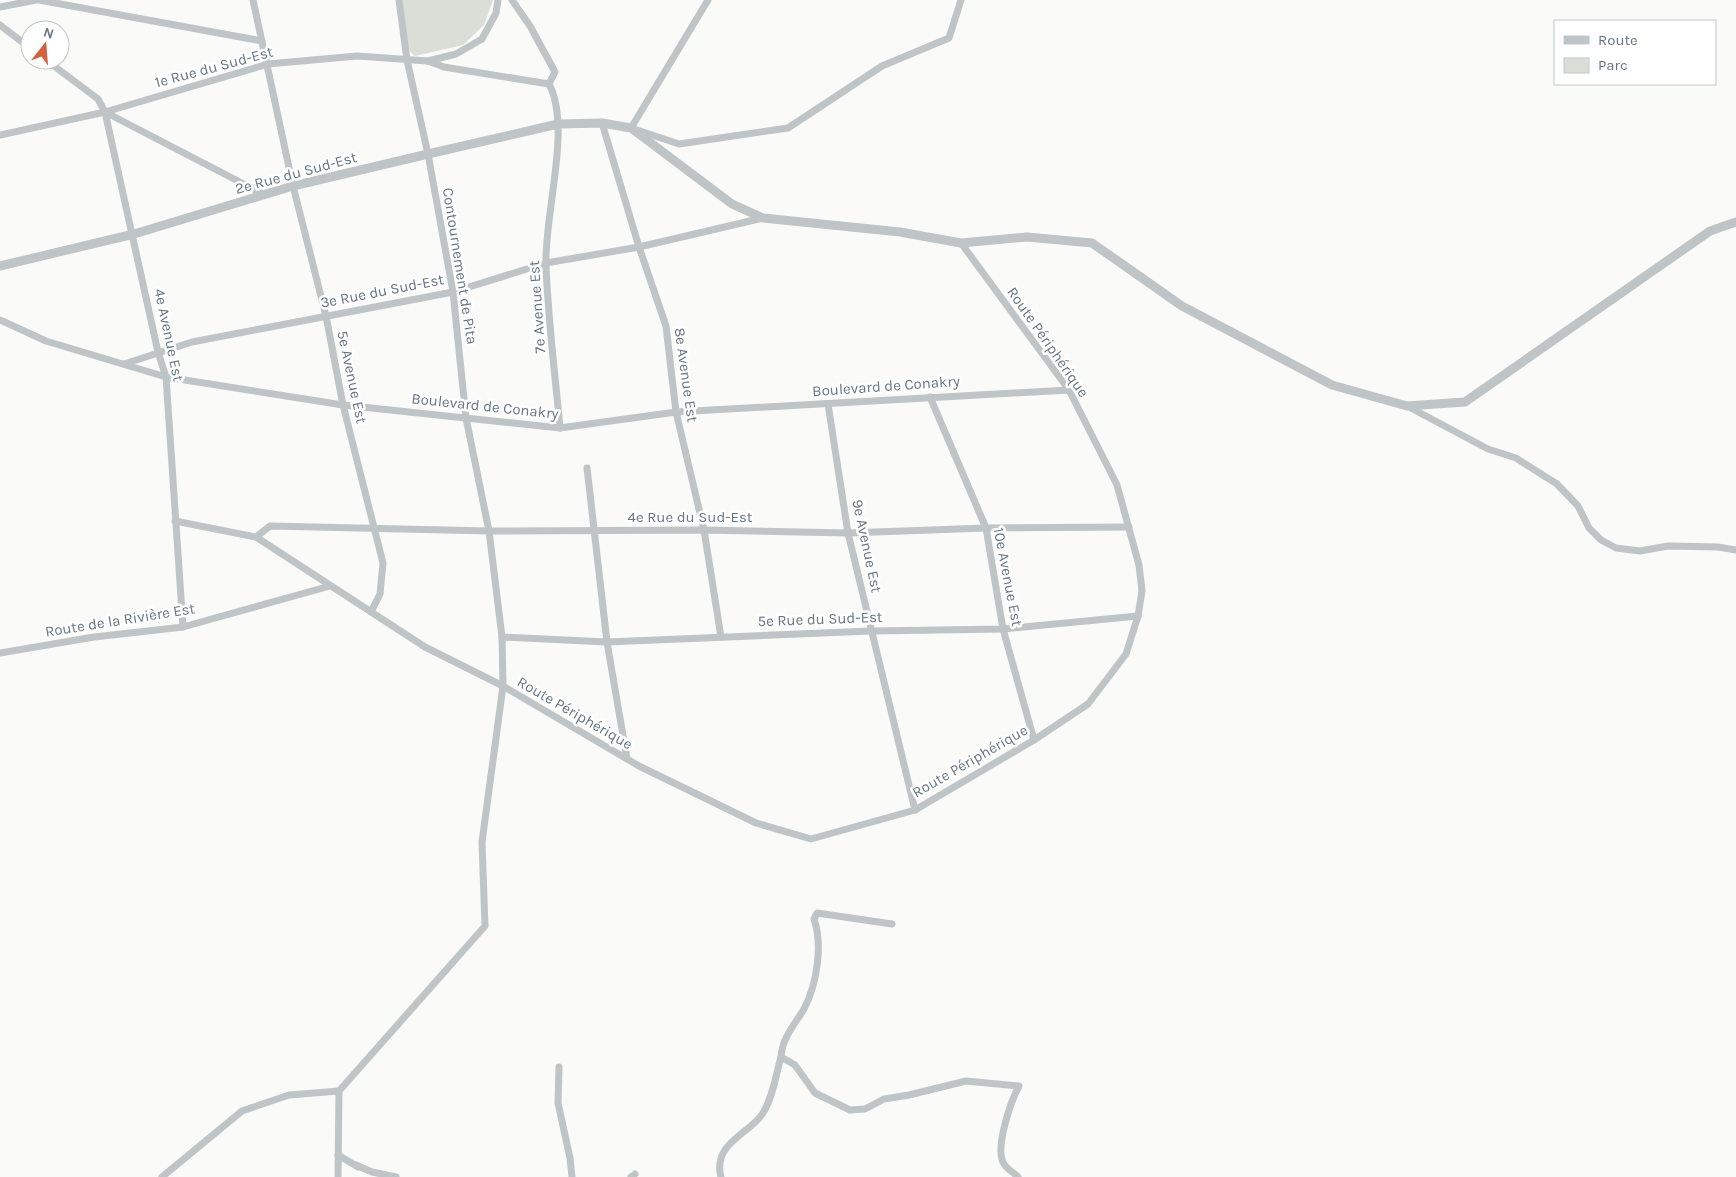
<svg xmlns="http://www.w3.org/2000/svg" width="1736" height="1177" viewBox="0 0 1736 1177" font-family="Karla,sans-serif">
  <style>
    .green { fill: #daded7 }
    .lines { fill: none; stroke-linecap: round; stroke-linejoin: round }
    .minor { stroke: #bfc4c7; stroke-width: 7 }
    .tertiary { stroke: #bfc4c7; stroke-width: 9 }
    .labels { text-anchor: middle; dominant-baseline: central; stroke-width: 5; stroke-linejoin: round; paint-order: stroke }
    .street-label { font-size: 15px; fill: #677580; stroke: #fff }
  </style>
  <rect width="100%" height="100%" fill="#fafaf8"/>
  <polygon class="green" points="402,0 493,0 484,25 463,45 415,56 409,51"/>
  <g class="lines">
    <g class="minor">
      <polyline points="39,0 262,41"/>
      <polyline points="253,0 293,186 326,316 343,405 383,563 380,594 371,612"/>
      <polyline points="512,0 530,26 555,72 549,84"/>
      <polyline points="708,0 631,128 679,144 788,128 882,66 949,38 961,0"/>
      <polyline points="0,7 36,0"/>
      <polyline points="0,25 30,48"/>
      <polyline points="46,60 98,99 105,112 265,195"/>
      <path d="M428,61L444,67L549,84C572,127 544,215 546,265C548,319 555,374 560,428"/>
      <polyline points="105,112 158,352 166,377 183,627"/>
      <polyline points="602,123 639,247 666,326 676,412 704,530 721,637"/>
      <polyline points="0,135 105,112 268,64 357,56 428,61 456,54 482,39 496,13 498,0"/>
      <polyline points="0,320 46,341 166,377 343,405 560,428 676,412 1069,390"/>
      <polyline points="124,364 192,342 453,292 546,263 639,247 763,218"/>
      <polyline points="930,397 986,528 1003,629 1034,740"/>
      <polyline points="828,404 848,533 915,810"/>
      <polyline points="1407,406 1488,449 1516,458 1557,484 1578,506 1589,528 1601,540 1616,548 1640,551 1668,546 1718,547 1736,550"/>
      <polyline points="587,468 607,642 627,759"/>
      <polyline points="175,521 256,537 425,647 503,686 639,766 756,823 811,839 915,810 1034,740 1088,704 1126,654 1138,616 1142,591 1139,565 1117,485 1069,390 961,243"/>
      <polyline points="256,537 270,526 489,531 704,530 848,533 986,528 1129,527"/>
      <polyline points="502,637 607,642 871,631 1003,629 1138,616"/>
      <polyline points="0,653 94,637 183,627 330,586"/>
      <path d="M892,924L817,913L814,919C823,945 817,984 804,1009C795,1024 782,1038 781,1057L795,1065L815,1093L850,1110L865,1109L884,1099L909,1095L966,1081L1019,1086C1011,1101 994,1149 1004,1164C1007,1169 1014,1173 1018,1177"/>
      <polyline points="559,1067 558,1103 570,1158 572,1177"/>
      <polyline points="338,1155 358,1167"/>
      <polyline points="356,1165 372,1172 396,1177"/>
      <polyline points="162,1177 242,1111 289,1095 339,1091"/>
      <polyline points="338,1177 339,1091 485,926 482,842 503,686 502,637 489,531 466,418 453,292 428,154 407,60 399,0"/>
      <polyline points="631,1177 635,1174"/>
      <path d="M721,1177C712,1143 750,1134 763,1113C773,1097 776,1074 781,1057"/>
    </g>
    <polyline class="tertiary" points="0,266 134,234 293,186 428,154 558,124 602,123 631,128 732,204 763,218 900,232 961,243 1027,237 1092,243 1182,306 1332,385 1407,406 1465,402 1710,231 1736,222"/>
  </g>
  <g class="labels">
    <g class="street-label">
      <text transform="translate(214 67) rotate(-15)">1e Rue du Sud-Est</text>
      <text transform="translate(296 173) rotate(-15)">2e Rue du Sud-Est</text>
      <text transform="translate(460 266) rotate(81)">Contournement de Pita</text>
      <text transform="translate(382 291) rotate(-11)">3e Rue du Sud-Est</text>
      <text transform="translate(537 307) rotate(-94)">7e Avenue Est</text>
      <text transform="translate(169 335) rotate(78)">4e Avenue Est</text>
      <text transform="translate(1048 342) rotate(55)">Route Périphérique</text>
      <text transform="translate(686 375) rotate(82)">8e Avenue Est</text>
      <text transform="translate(352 377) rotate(78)">5e Avenue Est</text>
      <text transform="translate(886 386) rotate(-4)">Boulevard de Conakry</text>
      <text transform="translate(485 406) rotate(6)">Boulevard de Conakry</text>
      <text x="690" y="517">4e Rue du Sud-Est</text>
      <text transform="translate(867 546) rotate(78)">9e Avenue Est</text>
      <text transform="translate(1008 577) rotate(79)">10e Avenue Est</text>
      <text transform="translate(820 619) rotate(-2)">5e Rue du Sud-Est</text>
      <text transform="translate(120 620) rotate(-9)">Route de la Rivière Est</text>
      <text transform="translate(575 713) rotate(30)">Route Périphérique</text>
      <text transform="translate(970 761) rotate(-30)">Route Périphérique</text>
    </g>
  </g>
  <rect x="1554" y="20" width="162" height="65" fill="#ffffff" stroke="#c2c8cc"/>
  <rect x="1564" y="36" width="25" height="8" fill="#bfc4c7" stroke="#c2c8cc"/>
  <text x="1598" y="45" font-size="15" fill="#677580">Route</text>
  <rect x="1564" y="58" width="25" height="15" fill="#daded7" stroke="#c2c8cc"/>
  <text x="1598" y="70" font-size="15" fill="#677580">Parc</text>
  <g transform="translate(45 45) rotate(17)"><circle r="24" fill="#ffffff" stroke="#c2c8cc"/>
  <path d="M0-4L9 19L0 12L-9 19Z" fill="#d2623f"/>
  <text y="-8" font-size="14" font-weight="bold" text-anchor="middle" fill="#677580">N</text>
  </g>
</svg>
